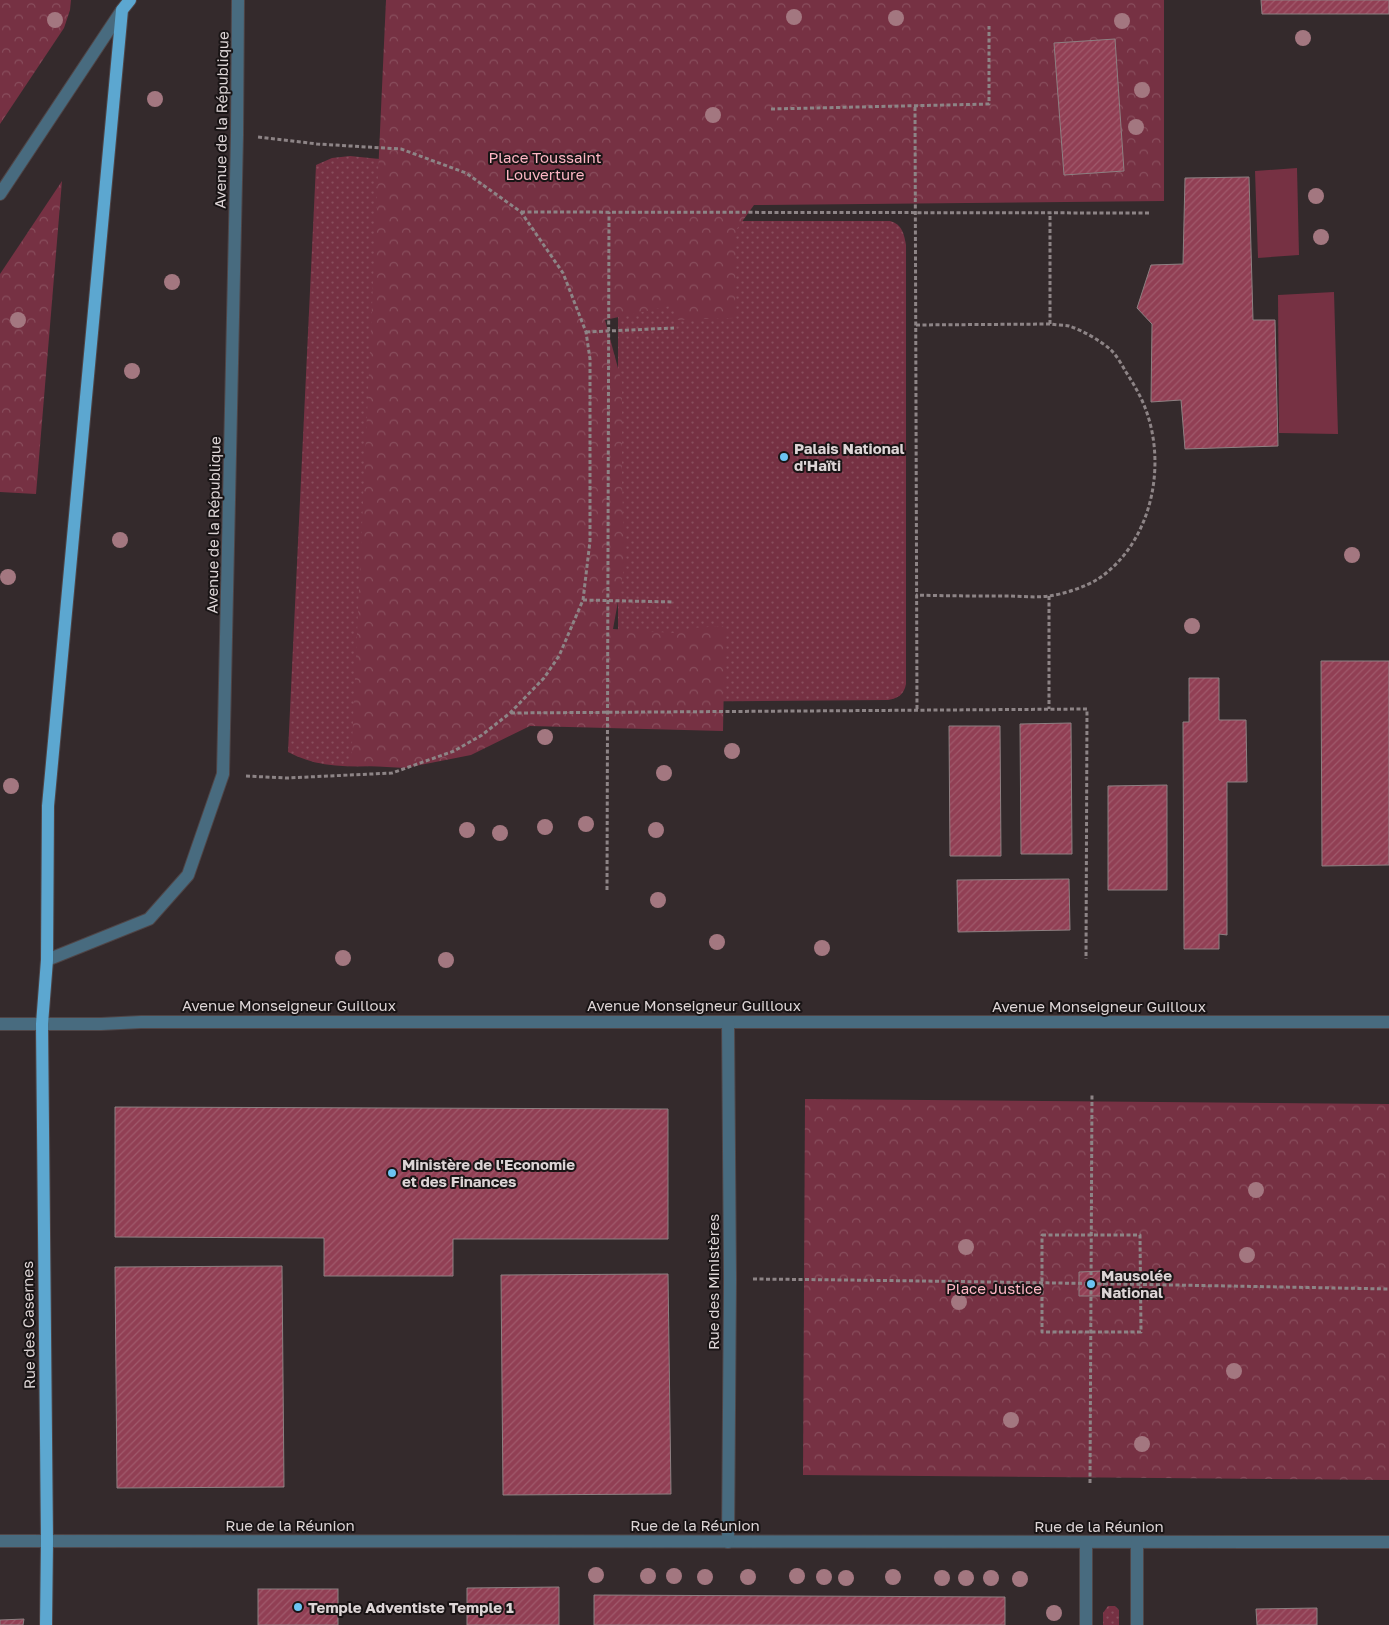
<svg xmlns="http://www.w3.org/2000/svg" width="1389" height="1625" viewBox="0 0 1389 1625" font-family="'Golos Text',sans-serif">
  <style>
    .grass { fill: url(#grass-dots) }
    .forest { fill: url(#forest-crowns) }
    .pitch { fill: #763143 }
    .building { fill: url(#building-hatch); stroke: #8d8082 }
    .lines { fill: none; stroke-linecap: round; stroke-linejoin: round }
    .minor-casing { stroke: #4f4547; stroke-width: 14 }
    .major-casing { stroke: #4f4547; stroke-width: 14 }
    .path { stroke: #8d8486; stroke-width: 3; stroke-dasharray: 4 2.5; stroke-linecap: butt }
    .minor { stroke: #486b7f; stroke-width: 12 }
    .major { stroke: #5ca7d0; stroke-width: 12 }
    .tree { fill: #a37780 }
    .poi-dot { fill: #6cc3f2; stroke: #191415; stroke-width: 2 }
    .labels { text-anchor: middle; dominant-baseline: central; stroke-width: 4; stroke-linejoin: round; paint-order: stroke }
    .street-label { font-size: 15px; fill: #ddd5d6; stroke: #191415 }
    .park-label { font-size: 15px; fill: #feb6c4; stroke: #191415 }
    .poi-label { font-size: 15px; font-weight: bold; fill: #ddd5d6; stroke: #191415; text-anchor: start }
  </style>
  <defs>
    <pattern id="grass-dots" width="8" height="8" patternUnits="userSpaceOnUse" patternTransform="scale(1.25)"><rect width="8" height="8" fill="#763143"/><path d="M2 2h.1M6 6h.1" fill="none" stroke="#894e5d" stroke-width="1.8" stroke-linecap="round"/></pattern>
    <pattern id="forest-crowns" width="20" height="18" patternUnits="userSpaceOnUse" patternTransform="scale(1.25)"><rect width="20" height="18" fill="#763143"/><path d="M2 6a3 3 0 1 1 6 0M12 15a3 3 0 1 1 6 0" fill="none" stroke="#894e5d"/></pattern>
    <pattern id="building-hatch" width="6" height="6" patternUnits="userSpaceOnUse" patternTransform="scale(1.25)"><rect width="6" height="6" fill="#913f54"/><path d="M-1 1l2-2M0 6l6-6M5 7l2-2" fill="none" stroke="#a05a6c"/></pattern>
  </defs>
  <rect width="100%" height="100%" fill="#342a2c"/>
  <g class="grass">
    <path d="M350,156L399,161L381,766C348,767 318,768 288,752L316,165L332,158Z"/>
    <path d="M647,221H890C902,224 904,234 906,245V684C904,695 898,698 888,700L634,702L618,683V247Z"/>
    <polygon points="1108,1606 1115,1606 1119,1610 1119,1625 1103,1625 1103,1613"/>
  </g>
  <g class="forest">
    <polygon points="0,0 71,0 70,10 64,28 0,124"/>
    <polygon points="386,0 1164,0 1164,201 754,205 736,230 735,318 676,320 674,305 605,320 622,383 622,484 625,563 613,629 674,633 691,628 725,626 723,731 530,726 471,755 405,768 351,765"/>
    <polygon points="62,181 36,494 0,492 0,274"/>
    <polygon points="805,1099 1389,1104 1389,1480 803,1475"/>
  </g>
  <g class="pitch">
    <polygon points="1297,168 1299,255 1258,258 1255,171"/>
    <polygon points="1334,292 1338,434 1279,433 1278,295"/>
  </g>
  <g class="building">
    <polygon points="1261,0 1389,0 1389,14 1262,14"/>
    <polygon points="1115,39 1124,171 1064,175 1054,43"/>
    <polygon points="1249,177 1253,320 1275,320 1278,446 1185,449 1181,400 1151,402 1152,324 1137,308 1151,265 1183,264 1185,178"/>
    <polygon points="1321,661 1389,661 1389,865 1322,866"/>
    <polygon points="1189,678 1219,678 1219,720 1246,720 1247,782 1227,782 1227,935 1219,934 1219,949 1184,949 1183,722 1189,722"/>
    <polygon points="1071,723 1072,854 1021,854 1020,724"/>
    <polygon points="949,726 1000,726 1001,856 950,856"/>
    <polygon points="1167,785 1167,890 1108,890 1108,786"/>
    <polygon points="1069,879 1070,930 958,932 957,880"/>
    <polygon points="115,1107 668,1109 668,1239 453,1239 453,1276 324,1276 324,1238 115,1237"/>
    <polygon points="282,1266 284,1487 117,1488 115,1267"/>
    <polygon points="1103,1271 1104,1296 1079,1296 1079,1272"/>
    <polygon points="668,1274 671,1494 503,1495 501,1275"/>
    <polygon points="559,1587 559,1625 467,1625 467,1588"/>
    <rect x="258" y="1589" width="80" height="36"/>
    <polygon points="594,1595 1005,1597 1005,1625 594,1625"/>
    <polygon points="1317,1608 1317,1625 1257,1625 1256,1609"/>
    <polygon points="24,1619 23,1625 0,1625 0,1620"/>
  </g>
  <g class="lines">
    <defs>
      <g id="minor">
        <polyline points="0,194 122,10"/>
        <polyline points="47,960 149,919 188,875 223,774 237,135 238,0"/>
        <polyline points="0,1024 101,1024 141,1022 1389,1022"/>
        <polyline points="0,1541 1389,1542"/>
        <polyline points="728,1542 730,1279 728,1022"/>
        <polyline points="1086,1625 1086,1542"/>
        <polyline points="1137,1625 1137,1542"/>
      </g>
      <polyline id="major" points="46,1625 47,1541 42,1024 47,960 48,806 122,10 130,0"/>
    </defs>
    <use href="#minor" class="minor-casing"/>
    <use href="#major" class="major-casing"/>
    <g class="path">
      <polyline points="915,107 917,710"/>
      <polyline points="771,109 989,104 989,26"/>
      <polyline points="521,212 1149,213"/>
      <polyline points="1050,324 1050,213"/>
      <path d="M916,325L1050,324C1056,325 1063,325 1069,326C1082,330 1101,341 1111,350C1117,356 1122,365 1126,372C1135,386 1143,400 1148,416C1166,473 1149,545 1098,579C1085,587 1064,594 1049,596C1035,598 1021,596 1007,596C977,596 946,596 916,595"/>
      <polyline points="586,332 674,328"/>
      <polyline points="1049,596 1049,709"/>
      <polyline points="583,600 674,602"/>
      <polyline points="511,713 1087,709 1086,959"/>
      <polyline points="246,776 287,778 392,773 454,751 482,735 510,713 544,678 559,656 583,600 590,541 590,359 586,332 563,273 521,212 466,173 401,149 317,144 258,137"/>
      <polyline points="607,890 609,212"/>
      <polygon points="1042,1235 1140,1235 1141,1332 1042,1332"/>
      <path d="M753,1279C965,1281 1177,1285 1389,1289"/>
      <polyline points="1090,1483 1092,1094"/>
    </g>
    <use href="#minor" class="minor"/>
    <use href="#major" class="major"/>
  </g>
  <g class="tree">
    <circle cx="794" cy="17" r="8"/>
    <circle cx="896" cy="18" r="8"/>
    <circle cx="55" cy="20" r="8"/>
    <circle cx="1122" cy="21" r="8"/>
    <circle cx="1303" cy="38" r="8"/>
    <circle cx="1142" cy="90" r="8"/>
    <circle cx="155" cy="99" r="8"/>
    <circle cx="713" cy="115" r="8"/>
    <circle cx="1136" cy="127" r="8"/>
    <circle cx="1316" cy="196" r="8"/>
    <circle cx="1321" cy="237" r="8"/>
    <circle cx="172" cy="282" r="8"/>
    <circle cx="18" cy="320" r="8"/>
    <circle cx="132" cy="371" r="8"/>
    <circle cx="120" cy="540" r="8"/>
    <circle cx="1352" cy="555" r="8"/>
    <circle cx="8" cy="577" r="8"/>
    <circle cx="1192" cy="626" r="8"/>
    <circle cx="545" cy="737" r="8"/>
    <circle cx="732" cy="751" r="8"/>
    <circle cx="664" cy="773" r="8"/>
    <circle cx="11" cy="786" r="8"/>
    <circle cx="586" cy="824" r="8"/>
    <circle cx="545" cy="827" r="8"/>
    <circle cx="467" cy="830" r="8"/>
    <circle cx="656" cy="830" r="8"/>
    <circle cx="500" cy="833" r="8"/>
    <circle cx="658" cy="900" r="8"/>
    <circle cx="717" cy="942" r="8"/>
    <circle cx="822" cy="948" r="8"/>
    <circle cx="343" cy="958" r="8"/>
    <circle cx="446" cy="960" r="8"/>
    <circle cx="1256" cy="1190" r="8"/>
    <circle cx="966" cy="1247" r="8"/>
    <circle cx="1247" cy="1255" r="8"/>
    <circle cx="959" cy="1302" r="8"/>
    <circle cx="1234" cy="1371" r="8"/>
    <circle cx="1011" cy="1420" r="8"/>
    <circle cx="1142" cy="1444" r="8"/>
    <circle cx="596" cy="1575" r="8"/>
    <circle cx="648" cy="1576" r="8"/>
    <circle cx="674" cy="1576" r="8"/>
    <circle cx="797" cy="1576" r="8"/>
    <circle cx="705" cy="1577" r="8"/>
    <circle cx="748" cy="1577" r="8"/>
    <circle cx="824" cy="1577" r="8"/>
    <circle cx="893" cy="1577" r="8"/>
    <circle cx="846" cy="1578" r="8"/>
    <circle cx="942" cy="1578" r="8"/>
    <circle cx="966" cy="1578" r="8"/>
    <circle cx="991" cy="1578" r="8"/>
    <circle cx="1020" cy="1579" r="8"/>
    <circle cx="1054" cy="1613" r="8"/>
  </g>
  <g class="poi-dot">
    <circle cx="784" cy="457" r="5"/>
    <circle cx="392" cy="1173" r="5"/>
    <circle cx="1091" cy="1284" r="5"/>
    <circle cx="298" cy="1607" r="5"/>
  </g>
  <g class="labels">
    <g class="street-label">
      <text transform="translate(221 120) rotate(-89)">Avenue de la République</text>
      <text transform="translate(213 525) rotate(-89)">Avenue de la République</text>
      <text x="289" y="1005">Avenue Monseigneur Guilloux</text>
      <text x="694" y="1005">Avenue Monseigneur Guilloux</text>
      <text x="1099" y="1006">Avenue Monseigneur Guilloux</text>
      <text transform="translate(713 1282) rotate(-90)">Rue des Ministères</text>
      <text transform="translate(28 1325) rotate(-91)">Rue des Casernes</text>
      <text x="290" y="1525">Rue de la Réunion</text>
      <text x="695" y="1525">Rue de la Réunion</text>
      <text x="1099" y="1526">Rue de la Réunion</text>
    </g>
    <g class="park-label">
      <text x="545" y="157">Place Toussaint<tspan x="545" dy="17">Louverture</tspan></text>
      <text x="994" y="1288">Place Justice</text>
    </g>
    <g class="poi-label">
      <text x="794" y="448">Palais National<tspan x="794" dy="17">d'Haïti</tspan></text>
      <text x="402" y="1164">Ministère de l'Economie<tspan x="402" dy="17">et des Finances</tspan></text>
      <text x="1101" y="1275">Mausolée<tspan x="1101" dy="17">National</tspan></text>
      <text x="308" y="1607">Temple Adventiste Temple 1</text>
    </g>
  </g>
</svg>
